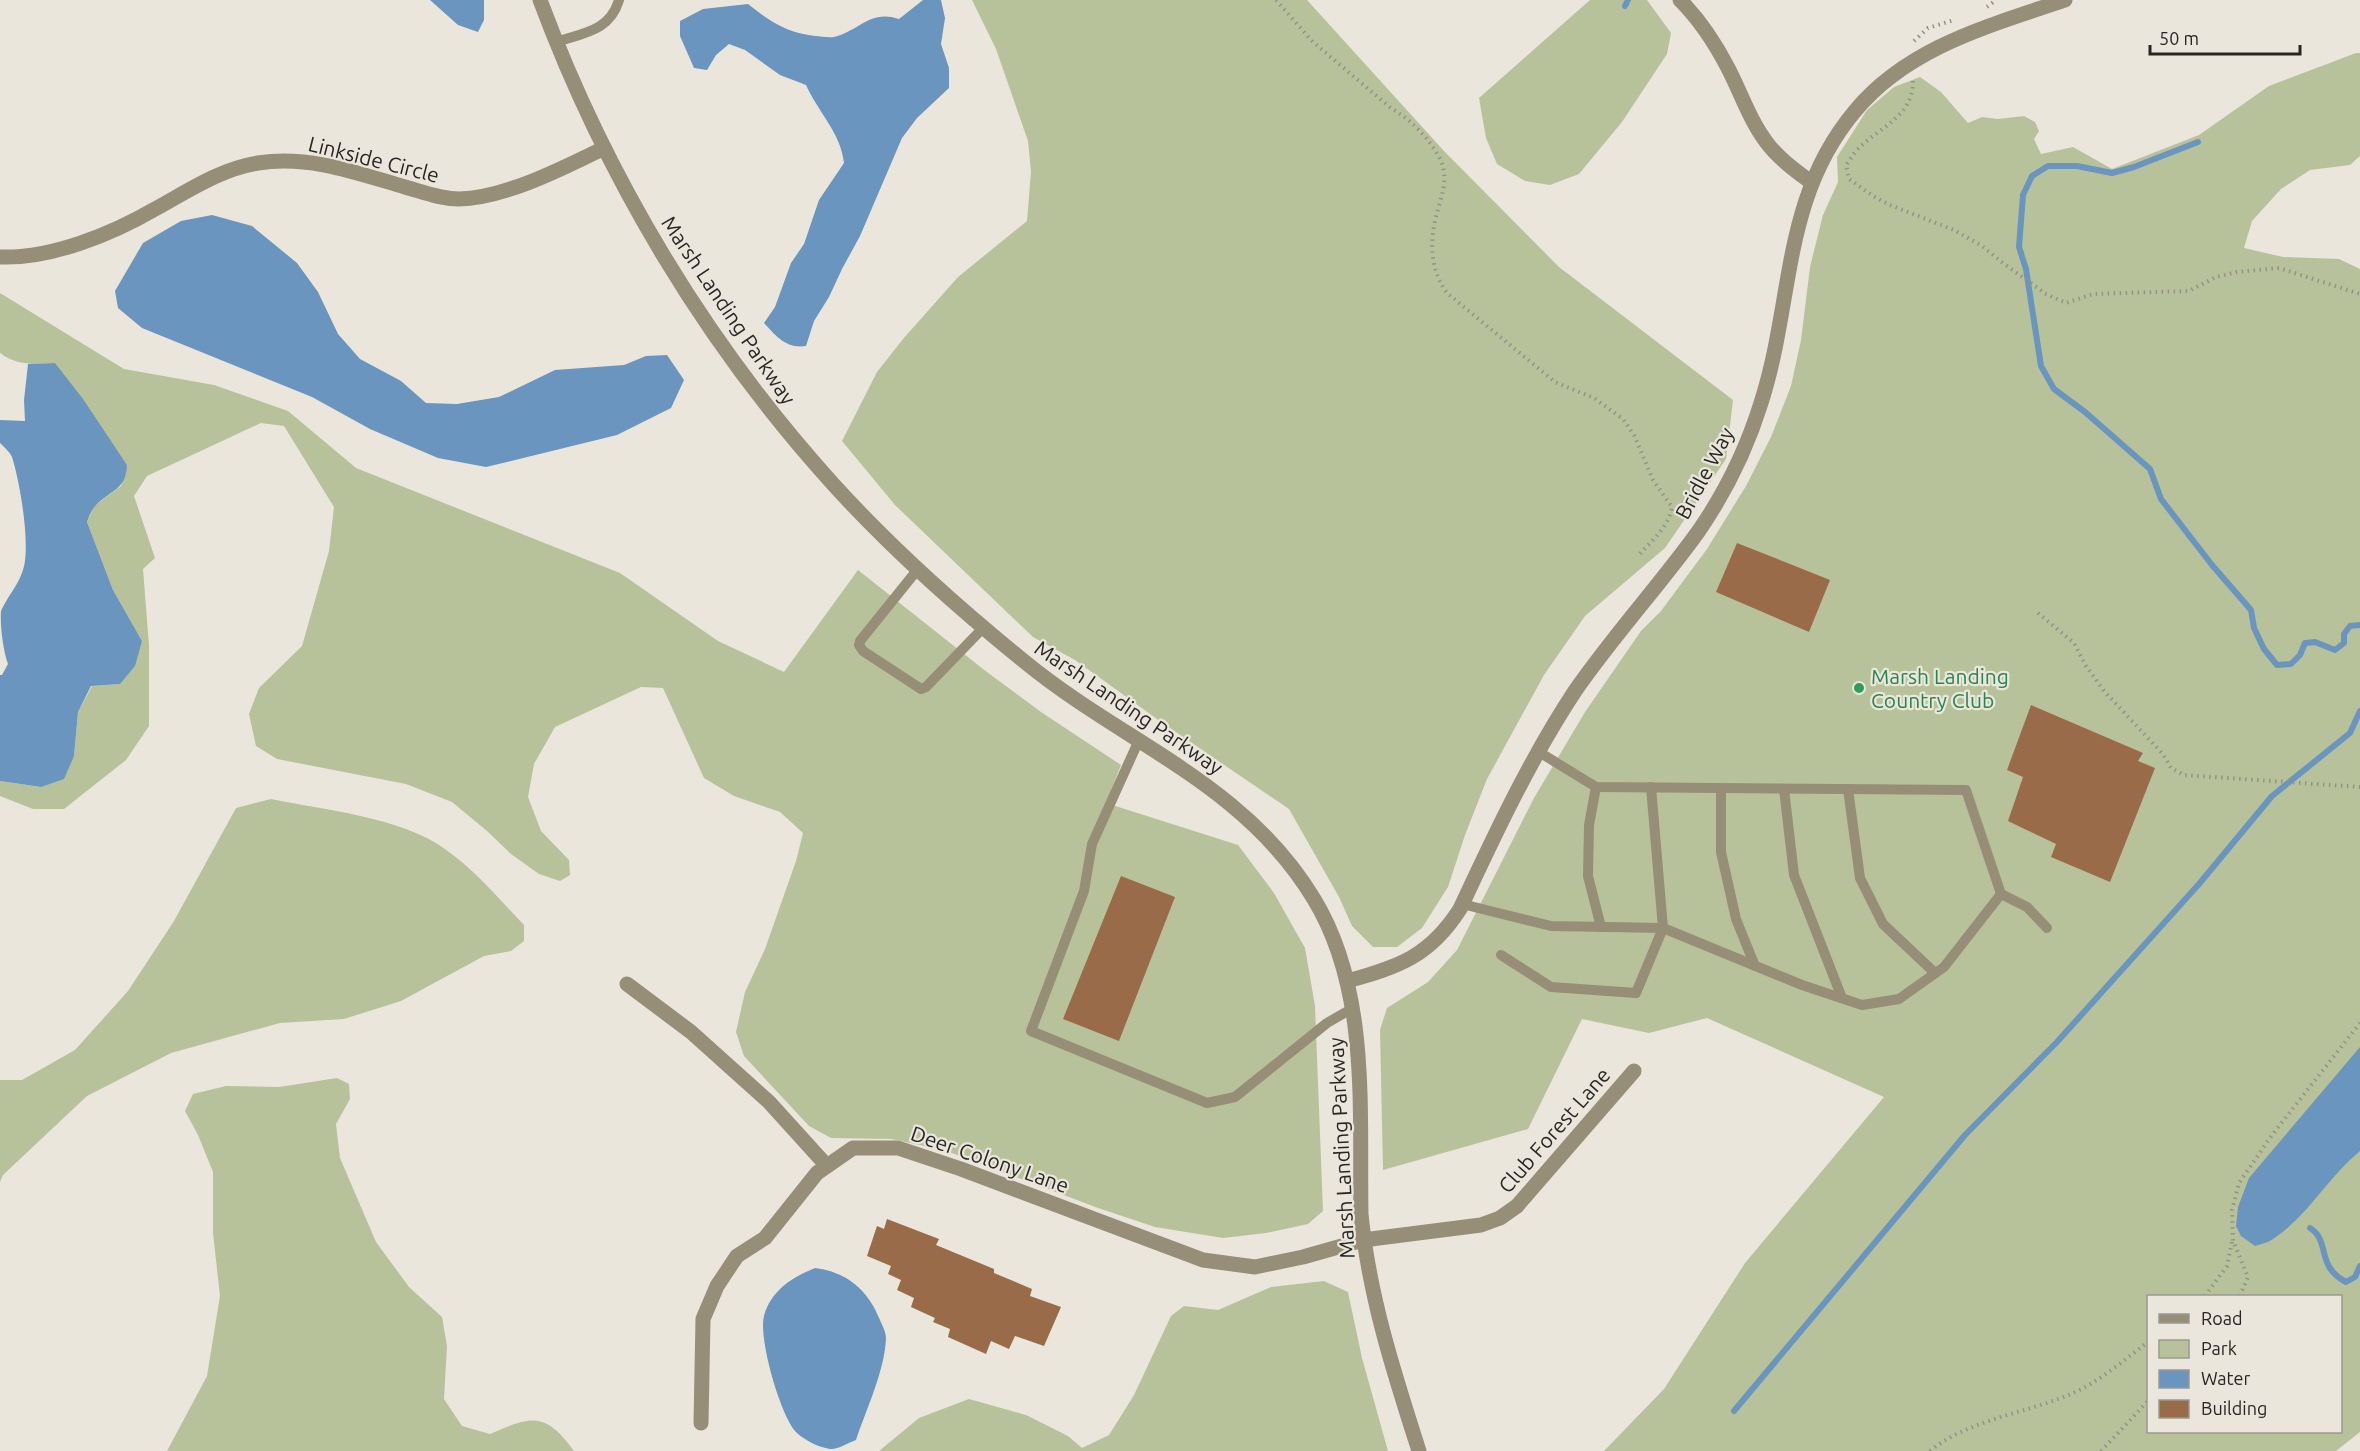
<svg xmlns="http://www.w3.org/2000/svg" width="2360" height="1451" viewBox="0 0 2360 1451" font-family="Ubuntu,sans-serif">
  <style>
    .green { fill: #b8c29a; fill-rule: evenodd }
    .water { fill: #6995be }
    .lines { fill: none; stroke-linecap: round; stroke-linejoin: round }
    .stream { stroke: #6995be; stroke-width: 6 }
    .building { fill: #9a6b48 }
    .path { stroke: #94918a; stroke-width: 4; stroke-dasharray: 1.5 4.5; stroke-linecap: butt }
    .service { stroke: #978e77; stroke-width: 10 }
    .minor { stroke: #978e77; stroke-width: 15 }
    .leisure-dot { fill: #2e9e5b; stroke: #eae6dc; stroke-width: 2 }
    .labels { text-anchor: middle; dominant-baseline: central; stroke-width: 4.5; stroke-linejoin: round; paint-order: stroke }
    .street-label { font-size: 21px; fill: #272622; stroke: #eae6dc }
    .leisure-label { font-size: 21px; fill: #27864d; stroke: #eae6dc; text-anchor: start }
  </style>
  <rect width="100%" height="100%" fill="#eae6dc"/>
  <g class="green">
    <polygon points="972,0 1307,0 1444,151 1559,267 1733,400 1726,459 1665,548 1585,616 1544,675 1487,779 1465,835 1448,887 1422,928 1397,947 1373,947 1352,926 1339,897 1289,809 1164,724 1075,660 1033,637 895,505 842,441 877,372 903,339 958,277 1027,221 1031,172 1028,141 996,49"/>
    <polygon points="1590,0 1647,0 1671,33 1667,54 1622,122 1579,174 1550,185 1525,181 1497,164 1486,138 1479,98"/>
    <path d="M2356,53H2360V156L2350,165L2310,170L2281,189L2252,221L2244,248L2283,257L2339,259L2360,269V1432L2336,1451H1604L1664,1389L1745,1263L1884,1097L1707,1018L1649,1033L1582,1019L1528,1129L1383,1170L1380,1030L1387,1008L1428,982L1457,950L1534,798L1585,712L1641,631L1661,611L1707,549L1746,486L1771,437L1791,386L1801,340L1810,267L1823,215L1838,182L1837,157L1867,110L1894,87L1920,77L1941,92L1968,123L1982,117L1998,119L2024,116L2035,122L2039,131L2034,139L2041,154L2073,147L2112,169L2199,135L2269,86ZM2148,1296H2340V1432H2148Z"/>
    <path d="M0,293L124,369L214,385L288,411L356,468L620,573L718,641L784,672L858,570L983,669L1041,712L1121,765L1106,803L1238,845L1274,893L1305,948L1315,1006L1323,1211L1308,1224L1266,1233L1223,1238L1155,1227L1098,1208L944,1150L891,1139L831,1138L809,1126L744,1056L736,1032L745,992L765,949L796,861L803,833L780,812L734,796L704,778L663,688L641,687L555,727L534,764L528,797L541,831L569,860L570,875L560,881L539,874L511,854L487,831L452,802L406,784L277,759L256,746L249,714L259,688L302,646L329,551L334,507L284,426L261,423L147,476L134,496L155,558L143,569L149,645V726L126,760L64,809H33L0,796V781L41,787L74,756L78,712L92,686L120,684L142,641L113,590L87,522L94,506L121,486L127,465L55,363C35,364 17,366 0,353Z"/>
    <path d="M271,799C324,810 401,817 445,849C475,870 499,899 524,925V941L511,951L484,956L401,1001L344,1019L280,1023L171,1053L87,1096L3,1175L0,1182V1080H22L75,1050L128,991L174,921L236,808Z"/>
    <path d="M337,1078L349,1084L350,1099L336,1124L340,1158L376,1242L409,1287L442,1317L447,1346L444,1399L462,1426L490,1434C531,1416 545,1411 574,1451H167L207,1376L220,1296L213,1233V1172L198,1135L185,1111L193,1094L226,1086L279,1087Z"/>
    <polygon points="1324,1281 1348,1292 1362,1358 1388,1451 879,1451 919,1418 969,1399 1026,1415 1068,1436 1082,1448 1109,1435 1134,1395 1171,1316 1184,1306 1218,1310 1271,1287"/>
  </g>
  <g class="water">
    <polygon points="430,0 484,0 484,20 478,32 458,25"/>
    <path d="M923,0H941L945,18L941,44L949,68V88L917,118L902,138L860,236L842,269L829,297L814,321L806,346C786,349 776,336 764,323L775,307L791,263L804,244L819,200L844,163C841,133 818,112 806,85L780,75L745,50L729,44L716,55L707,70L694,68L680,36V21L703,9L748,4C769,21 787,33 815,36C820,36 828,38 834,37C859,31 870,9 899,19Z"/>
    <polygon points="212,215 252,226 297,263 318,292 338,334 360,359 401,381 426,403 457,404 499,397 555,370 624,365 646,356 667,355 684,380 671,408 617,435 486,467 438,458 370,429 312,397 142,328 118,308 115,291 143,243 181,221"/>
    <path d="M55,363L83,399L127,465C126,490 111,490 96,505C92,509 89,516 87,522L113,590L142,641L135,666L120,684L91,686L78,712L74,756L64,779L41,787L0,781V675H2L8,664C3,650 0,626 1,611C7,597 18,586 23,570C31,546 20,482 12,457C10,452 4,447 0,443V420L25,421L24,400L28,364Z"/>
    <path d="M2360,1047V1151C2328,1177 2307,1217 2273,1239C2268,1243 2260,1244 2255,1246L2241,1236L2236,1226L2238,1207L2249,1178Z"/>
    <path d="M815,1268C847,1272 868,1290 880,1320C882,1325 886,1332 886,1338C885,1370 866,1410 856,1440C848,1443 837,1450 830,1449C818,1447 806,1441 797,1433C781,1418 758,1338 764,1316C771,1290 793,1277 815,1268Z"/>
  </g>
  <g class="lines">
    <g class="stream">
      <polyline points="1625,6 1628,0"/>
      <polyline points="2198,142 2134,167 2112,173 2077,166 2048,166 2032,176 2023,195 2019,247 2026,269 2041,366 2054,389 2085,412 2150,469 2161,499 2212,565 2251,610 2254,628 2264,649 2277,665 2291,664 2300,655 2305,643 2315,642 2335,650 2344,643 2344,634 2350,626 2360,625"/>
      <path d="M2310,1228C2331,1241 2315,1266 2346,1282L2355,1277L2360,1266"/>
      <polyline points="1734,1411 1965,1135 2057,1042 2199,884 2272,796 2350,733 2360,711"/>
    </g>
  </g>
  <g class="building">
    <polygon points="1737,543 1830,580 1809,632 1716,592"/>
    <polygon points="2031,705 2143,753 2138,761 2155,768 2110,882 2051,857 2056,844 2008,821 2023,777 2007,770"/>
    <polygon points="1121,876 1175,897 1119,1041 1063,1019"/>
    <polygon points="887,1219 939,1239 936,1245 994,1269 994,1273 1032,1289 1030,1296 1061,1307 1044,1346 1015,1336 1009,1349 991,1341 986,1354 948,1337 950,1329 933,1322 935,1318 911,1307 914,1298 897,1290 901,1280 888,1274 891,1266 867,1256 877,1226 884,1229"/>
  </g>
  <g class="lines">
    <g class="path">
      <path d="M1276,0L1313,42L1392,109C1406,117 1416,126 1427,139C1433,147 1441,158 1443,167C1447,184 1441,197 1437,213C1429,241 1430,270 1447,293L1555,382L1594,398L1623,419L1634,435L1653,480L1672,507C1669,527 1651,541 1638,556"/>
      <polyline points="1987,7 1996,0"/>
      <polyline points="1914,41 1928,28 1954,20"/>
      <path d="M1913,81C1913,117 1879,127 1858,149C1853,154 1850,160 1846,165L1849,179L1873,196L1890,205L1954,230L1982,246L2003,263L2046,294L2066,303L2093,294L2189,291L2216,277L2237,272L2279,268L2360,294"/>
      <polyline points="2038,613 2074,643 2086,666 2104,691 2162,753 2171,768 2184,775 2360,787"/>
      <polyline points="2205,1296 2227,1266 2232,1242"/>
      <polyline points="2240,1296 2248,1277 2233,1241 2232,1210 2239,1183 2272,1135 2360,1023"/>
      <path d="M1930,1451C1967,1420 2027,1413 2071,1394C2099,1382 2124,1360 2148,1342"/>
      <polyline points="2101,1451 2148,1401"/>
    </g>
    <g class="service">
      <path d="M556,42C583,33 610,31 619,0"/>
      <polyline points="918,569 860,641 859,645 863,651 921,689 926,687 983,628"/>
      <polyline points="1139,740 1092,844 1084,891 1031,1031 1207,1103 1235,1097 1327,1023 1353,1008"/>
      <polyline points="1539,752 1596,787 1966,790 2001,894 2027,907 2047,928"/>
      <polyline points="1596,787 1589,825 1588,876 1601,927"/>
      <polyline points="1721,788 1721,852 1736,919 1755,966"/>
      <polyline points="1784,789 1794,875 1842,998"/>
      <polyline points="1848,789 1860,878 1883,924 1935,973"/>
      <polyline points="1462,904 1551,926 1663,928 1802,985 1862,1005 1899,999 1944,967 2001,894"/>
      <polyline points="1501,955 1551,987 1636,993 1663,928 1651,787"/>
    </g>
    <g class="minor">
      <path d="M540,0C606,177 706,344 833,484C892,549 957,607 1025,662C1125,744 1244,783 1314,899C1370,991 1359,1111 1361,1214C1369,1296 1394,1373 1419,1451"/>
      <path d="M1680,0C1700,20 1715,43 1728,68C1741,93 1750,121 1767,143C1779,159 1796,171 1812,183"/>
      <path d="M0,257C51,259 112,234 155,209C188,191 220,169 258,163C310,155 357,173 405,187C423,192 440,199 459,199C505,198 563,168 604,148"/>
      <path d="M1347,981C1399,967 1430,956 1460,909C1494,836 1530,759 1575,691C1613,636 1659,586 1698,532C1725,493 1747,448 1761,403C1794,301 1781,199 1855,111C1908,47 1989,26 2065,0"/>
      <polyline points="627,984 691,1032 769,1102 827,1166"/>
      <polyline points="701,1423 703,1319 717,1286 737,1256 765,1238 817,1173 853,1148 898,1148 961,1169 1203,1260 1255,1267 1303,1257 1363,1240 1481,1225 1500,1218 1517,1206 1634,1071"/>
    </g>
  </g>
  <circle class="leisure-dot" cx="1859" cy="688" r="6"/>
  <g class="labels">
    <g class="street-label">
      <text transform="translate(374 159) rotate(14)">Linkside Circle</text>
      <text transform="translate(729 310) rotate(56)">Marsh Landing Parkway</text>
      <text transform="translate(1704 473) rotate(-62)">Bridle Way</text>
      <text transform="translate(1129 707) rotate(34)">Marsh Landing Parkway</text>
      <text transform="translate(1554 1130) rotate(-49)">Club Forest Lane</text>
      <text transform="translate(1341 1148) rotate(-93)">Marsh Landing Parkway</text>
      <text transform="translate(990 1159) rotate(19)">Deer Colony Lane</text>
    </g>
    <g class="leisure-label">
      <text x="1871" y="676">Marsh Landing<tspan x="1871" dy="24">Country Club</tspan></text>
    </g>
  </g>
  <rect x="2147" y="1295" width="195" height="138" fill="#eae6dc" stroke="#9c9992" stroke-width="1.5"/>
  <rect x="2159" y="1314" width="30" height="9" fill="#978e77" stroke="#9c9992" stroke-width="1.5"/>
  <text x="2201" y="1325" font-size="18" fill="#272622">Road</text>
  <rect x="2159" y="1340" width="30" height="18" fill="#b8c29a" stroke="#9c9992" stroke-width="1.5"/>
  <text x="2201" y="1355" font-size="18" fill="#272622">Park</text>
  <rect x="2159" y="1370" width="30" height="18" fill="#6995be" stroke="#9c9992" stroke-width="1.5"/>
  <text x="2201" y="1385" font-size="18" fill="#272622">Water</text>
  <rect x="2159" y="1400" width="30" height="18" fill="#9a6b48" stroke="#9c9992" stroke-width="1.5"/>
  <text x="2201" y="1415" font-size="18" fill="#272622">Building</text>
  <path d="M2150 45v9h150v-9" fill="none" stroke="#272622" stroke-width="3"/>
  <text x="2159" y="45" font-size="18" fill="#272622" stroke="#eae6dc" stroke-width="4.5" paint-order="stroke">50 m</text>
</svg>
